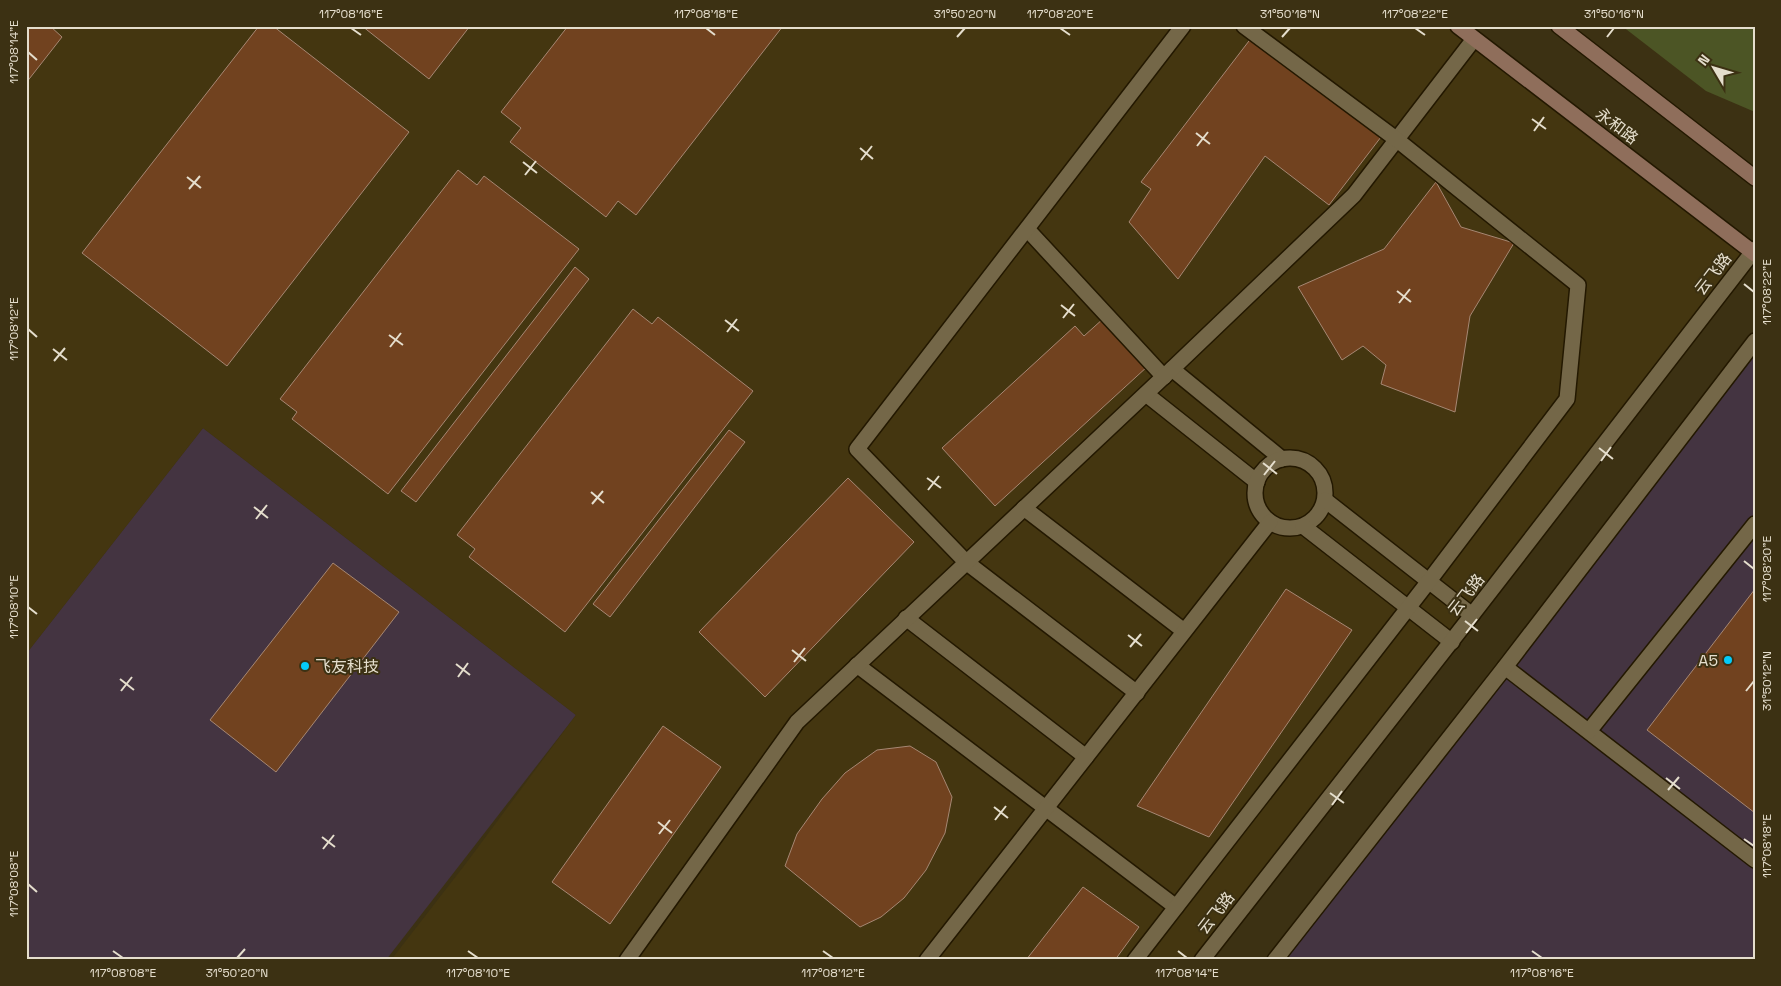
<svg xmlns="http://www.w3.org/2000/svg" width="1781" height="986" viewBox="0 0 1781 986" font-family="'Space Grotesk','Noto Sans SC',sans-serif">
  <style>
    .commercial { fill: #443441 }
    .built { fill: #443610 }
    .green { fill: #4c5525 }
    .building { fill: #71421f; stroke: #a68773 }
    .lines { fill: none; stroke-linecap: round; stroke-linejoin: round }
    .minor-casing { stroke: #231800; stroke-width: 18 }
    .tertiary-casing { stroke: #231800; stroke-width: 18 }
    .secondary-casing { stroke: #231800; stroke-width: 18 }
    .minor { stroke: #746748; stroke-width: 15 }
    .tertiary { stroke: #746748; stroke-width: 15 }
    .secondary { stroke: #8f6e5b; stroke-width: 15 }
    .ticks { fill: none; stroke: #e5decd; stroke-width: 2 }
    .poi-dot { fill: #04cbf9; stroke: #3c3113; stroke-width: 2 }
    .labels { text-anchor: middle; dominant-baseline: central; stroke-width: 4; stroke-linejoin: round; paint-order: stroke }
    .street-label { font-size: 16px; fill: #e5decd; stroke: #3c3113 }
    .poi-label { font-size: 16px; fill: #e5decd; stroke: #3c3113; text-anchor: end }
    .neatline { fill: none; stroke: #e5decd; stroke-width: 2 }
    .ticks-label { font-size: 12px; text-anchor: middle; fill: #e5decd }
  </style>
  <rect width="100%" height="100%" fill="#3c3113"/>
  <g class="commercial">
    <polygon points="1755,349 1755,960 1275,960"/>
    <polygon points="203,428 576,715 386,960 26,960 26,654"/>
  </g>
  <polygon class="built" points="26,26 1458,26 1752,252 1202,960 391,960 467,862 576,715 203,428 26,654"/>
  <polygon class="green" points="1622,26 1755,26 1755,112 1706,91"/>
  <g class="building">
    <polygon points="26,26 50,26 62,37 26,83"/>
    <polygon points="259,26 273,26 409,132 227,366 82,253"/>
    <polygon points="362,26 470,26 429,79"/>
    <polygon points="568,26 783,26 636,215 618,201 606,217 510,142 521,128 501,112"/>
    <polygon points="1252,37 1381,137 1329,205 1265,156 1178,279 1129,222 1151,189 1141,182"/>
    <polygon points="458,170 477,185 484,176 579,249 388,494 292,419 297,412 280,399"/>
    <polygon points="1436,182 1461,227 1514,243 1470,316 1455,412 1381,384 1386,365 1363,346 1342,360 1298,287 1384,249"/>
    <polygon points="575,267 589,279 416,502 401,491"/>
    <polygon points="633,309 652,324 658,317 753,391 565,632 469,557 475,549 457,535"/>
    <polygon points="1104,318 1148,366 995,506 942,448 1075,326 1084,336"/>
    <polygon points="729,430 745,442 610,617 593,604"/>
    <polygon points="848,478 914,542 765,697 699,632"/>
    <polygon points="333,563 399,612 276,772 210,720"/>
    <polygon points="1286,589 1352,630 1209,837 1137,806"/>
    <polygon points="1755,589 1755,813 1647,730"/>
    <polygon points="663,726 721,767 610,924 552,882"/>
    <polygon points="910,746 936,762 952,797 945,833 926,870 904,898 881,917 860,927 785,866 797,834 822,799 845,773 877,750"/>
    <polygon points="1083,887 1139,927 1115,960 1026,960"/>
  </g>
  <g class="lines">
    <defs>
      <g id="minor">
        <polyline points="1027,229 1164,377"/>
        <polyline points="1172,369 1282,459"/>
        <polyline points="1146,394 1257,482"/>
        <circle cx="1290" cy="493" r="35"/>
        <polyline points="1325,500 1472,615"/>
        <polyline points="1024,508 1184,631"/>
        <polyline points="1303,526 1452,642"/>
        <polyline points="906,618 1086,757"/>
        <polyline points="857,665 1176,907"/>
        <polyline points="1505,667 1755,860"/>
        <polyline points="1137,693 966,562 857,449 1183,26"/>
        <polyline points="1589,731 1755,524"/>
        <polyline points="627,960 797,722 1172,369 1354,195 1474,39"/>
        <polyline points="927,960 1270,522"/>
        <polyline points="1135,960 1429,581 1567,399 1578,285 1396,139 1244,26"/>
      </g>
      <g id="tertiary">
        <polyline points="1202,960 1472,615 1755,249"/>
        <polyline points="1275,960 1505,667 1755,341"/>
      </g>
      <g id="secondary">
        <polyline points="1458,26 1755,254"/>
        <polyline points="1559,26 1755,178"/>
      </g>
    </defs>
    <use href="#minor" class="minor-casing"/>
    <use href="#tertiary" class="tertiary-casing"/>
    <use href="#secondary" class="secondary-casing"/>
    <use href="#minor" class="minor"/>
    <use href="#tertiary" class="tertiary"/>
    <use href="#secondary" class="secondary"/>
  </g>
  <path class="ticks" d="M351,28L361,35M706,28L715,35M1060,28L1070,35M1415,28L1425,35M957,37L965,28M1282,37L1290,28M1607,37L1614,28M28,52L37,60M1532,119L1546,129M1534,131L1544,117M1196,133L1210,144M1197,146L1208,132M860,148L873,159M861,160L872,146M523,162L537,173M525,175L536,161M187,177L201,188M189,189L200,176M1744,284L1754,292M1397,291L1411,302M1399,303L1410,289M1061,305L1075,316M1063,318L1074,304M725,320L739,331M28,329L37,337M727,332L737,319M389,335L403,345M390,347L401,333M53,349L67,360M54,361L65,348M1599,448L1613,459M1601,461L1611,447M1263,463L1277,474M1264,475L1275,461M927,478L941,488M928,490L939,476M591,492L604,503M592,504L603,491M254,507L268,518M256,519L267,505M1744,561L1754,569M28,607L37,614M1465,621L1478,631M1466,633L1477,619M1128,635L1142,646M1130,647L1141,634M792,650L806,661M794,662L805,648M456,664L470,675M458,677L468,663M120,679L134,690M121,691L132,677M1746,691L1754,681M1666,778L1680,789M1668,790L1679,777M1330,793L1344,803M1332,805L1342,791M994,807L1008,818M995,820L1006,806M658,822L672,833M659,834L670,820M322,837L335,847M1744,839L1754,846M323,849L334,835M28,884L37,892M113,951L123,958M468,951L478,958M823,951L833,958M1178,951L1187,958M1532,951L1542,958M237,958L245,949"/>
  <g class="poi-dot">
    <circle cx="1728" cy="660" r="5"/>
    <circle cx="305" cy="666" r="5"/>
  </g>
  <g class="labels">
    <g class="street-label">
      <text transform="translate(1617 126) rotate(37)">永和路</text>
      <text transform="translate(1713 274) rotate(-52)">云飞路</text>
      <text transform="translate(1466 595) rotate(-52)">云飞路</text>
      <text transform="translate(1216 913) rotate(-52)">云飞路</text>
    </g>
    <g class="poi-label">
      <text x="1718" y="660">A5</text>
      <text x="315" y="666" text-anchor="start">飞友科技</text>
    </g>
  </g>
  <rect width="1781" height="986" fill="none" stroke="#3c3113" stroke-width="55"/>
  <g transform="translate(1714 68) rotate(308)" stroke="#3c3113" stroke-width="4" paint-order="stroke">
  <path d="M0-4L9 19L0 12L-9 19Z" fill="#e5decd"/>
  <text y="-8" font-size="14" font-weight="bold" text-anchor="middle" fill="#e5decd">N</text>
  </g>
  <rect x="28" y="28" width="1726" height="930" class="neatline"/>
  <g class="ticks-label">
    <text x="351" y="18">117°08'16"E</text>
    <text x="706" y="18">117°08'18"E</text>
    <text x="965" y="18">31°50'20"N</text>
    <text x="1060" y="18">117°08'20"E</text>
    <text x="1290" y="18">31°50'18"N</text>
    <text x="1415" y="18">117°08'22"E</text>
    <text x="1614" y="18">31°50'16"N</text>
    <text transform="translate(14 52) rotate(-90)" y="4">117°08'14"E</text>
    <text transform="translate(1767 292) rotate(-90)" y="4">117°08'22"E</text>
    <text transform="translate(14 329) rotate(-90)" y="4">117°08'12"E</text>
    <text transform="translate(1767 569) rotate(-90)" y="4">117°08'20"E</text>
    <text transform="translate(14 607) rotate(-90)" y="4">117°08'10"E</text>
    <text transform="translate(1767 681) rotate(-90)" y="4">31°50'12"N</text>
    <text transform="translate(1767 846) rotate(-90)" y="4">117°08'18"E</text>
    <text transform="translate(14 884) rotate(-90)" y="4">117°08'08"E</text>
    <text x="123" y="977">117°08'08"E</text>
    <text x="237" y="977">31°50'20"N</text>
    <text x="478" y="977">117°08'10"E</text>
    <text x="833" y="977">117°08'12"E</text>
    <text x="1187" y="977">117°08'14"E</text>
    <text x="1542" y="977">117°08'16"E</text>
  </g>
</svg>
